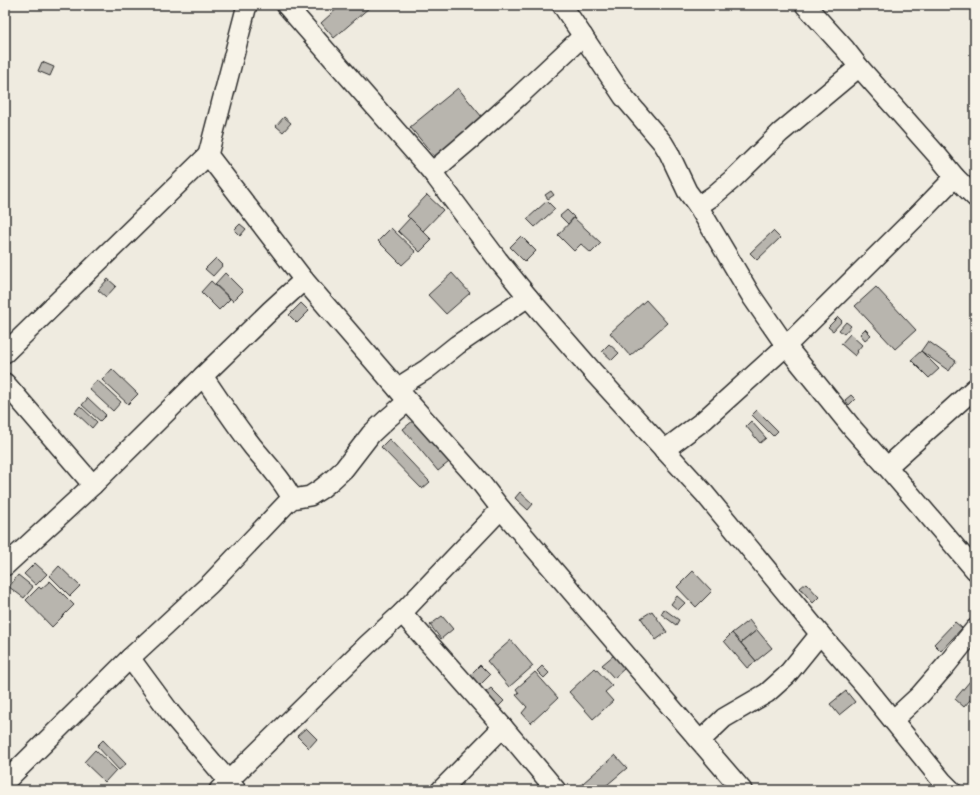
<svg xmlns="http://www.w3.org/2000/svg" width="980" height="795" viewBox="0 0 980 795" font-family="'Architects Daughter',sans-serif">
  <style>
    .building { fill: #b8b5ae; stroke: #2b2b2b }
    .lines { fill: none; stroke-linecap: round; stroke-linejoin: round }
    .street-casing { stroke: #2b2b2b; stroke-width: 22 }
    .street { stroke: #f7f3e8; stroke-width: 19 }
  </style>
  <rect width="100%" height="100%" fill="#efebe0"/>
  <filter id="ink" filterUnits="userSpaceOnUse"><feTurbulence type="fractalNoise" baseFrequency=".025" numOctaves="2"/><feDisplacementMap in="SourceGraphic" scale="8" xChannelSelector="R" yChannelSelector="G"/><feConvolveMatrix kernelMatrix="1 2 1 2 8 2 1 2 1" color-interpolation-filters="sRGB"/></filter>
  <g filter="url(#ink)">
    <g class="building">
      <polygon points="341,5 368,5 370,7 334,38 321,23"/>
      <polygon points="42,62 54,67 50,76 38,71"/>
      <polygon points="458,88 482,117 435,157 410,127"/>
      <polygon points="284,117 291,123 283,132 276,126"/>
      <polygon points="551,191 554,195 548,199 545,195"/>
      <polygon points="427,195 443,210 423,231 407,216"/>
      <polygon points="547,201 555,209 535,227 527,219"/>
      <polygon points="567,210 574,217 568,224 560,216"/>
      <polygon points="410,218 432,240 420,252 398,231"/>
      <polygon points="574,218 601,243 591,253 581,244 574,251 558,235"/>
      <polygon points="240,224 246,229 240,236 234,230"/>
      <polygon points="391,228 416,252 402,265 378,241"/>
      <polygon points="773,231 780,238 757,260 750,253"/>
      <polygon points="521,236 536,251 525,262 510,247"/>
      <polygon points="216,258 223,265 213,276 205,269"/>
      <polygon points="225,273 243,291 233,301 215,284"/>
      <polygon points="452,273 470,293 446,314 428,295"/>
      <polygon points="108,279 116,286 106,297 98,290"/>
      <polygon points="211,281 230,299 219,310 201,292"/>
      <polygon points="876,287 916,330 895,349 855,306"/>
      <polygon points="646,300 667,323 630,356 610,333"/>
      <polygon points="301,303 309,311 297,323 289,315"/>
      <polygon points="838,317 842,321 833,331 828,327"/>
      <polygon points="846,322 851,326 844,334 839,330"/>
      <polygon points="865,329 871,335 865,340 860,334"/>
      <polygon points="850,334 862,345 857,351 858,352 855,356 841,344"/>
      <polygon points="928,341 956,361 949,371 921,351"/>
      <polygon points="609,344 619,353 612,360 602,351"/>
      <polygon points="921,351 939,369 929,378 911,360"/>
      <polygon points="112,369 138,394 128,404 102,380"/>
      <polygon points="97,380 121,402 113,411 89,389"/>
      <polygon points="851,395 855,399 849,405 845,400"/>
      <polygon points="88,398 106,415 100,421 82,405"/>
      <polygon points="80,406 97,422 92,428 75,412"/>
      <polygon points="757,410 778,431 773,436 752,415"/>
      <polygon points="414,420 449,462 438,471 403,429"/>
      <polygon points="751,421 766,438 760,443 746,426"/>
      <polygon points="389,439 430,482 422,489 381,447"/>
      <polygon points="520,492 533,504 528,510 515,498"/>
      <polygon points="35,563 47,574 36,585 24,574"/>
      <polygon points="59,566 80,586 70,596 50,576"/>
      <polygon points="693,571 712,591 696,607 677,587"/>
      <polygon points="18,575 33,587 24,598 9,587"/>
      <polygon points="50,581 74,605 52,627 26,600 39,587 41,589"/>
      <polygon points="806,583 819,597 813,603 800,588"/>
      <polygon points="677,596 685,603 678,610 671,604"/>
      <polygon points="664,609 679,620 676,625 661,614"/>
      <polygon points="652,611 667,632 656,640 641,618"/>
      <polygon points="442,616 453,629 441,639 430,625"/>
      <polygon points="749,620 757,630 741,643 732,633"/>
      <polygon points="955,622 962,628 941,651 934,644"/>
      <polygon points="757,630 772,648 756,661 741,643"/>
      <polygon points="732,633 756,661 747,668 724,641"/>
      <polygon points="511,640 533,666 509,687 487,661"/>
      <polygon points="614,655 625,668 614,678 602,665"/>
      <polygon points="480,665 490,675 480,685 470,675"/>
      <polygon points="542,666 549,673 544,678 537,671"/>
      <polygon points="595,668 612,686 605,692 613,701 593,719 569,692"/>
      <polygon points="535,672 558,698 531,723 522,713 527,707 516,695 519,693 516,689"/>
      <polygon points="975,675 975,694 964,707 955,699"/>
      <polygon points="491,688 504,701 498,707 485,693"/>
      <polygon points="846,691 855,702 839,715 830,704"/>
      <polygon points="306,728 317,739 309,748 297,736"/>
      <polygon points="103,740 126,764 119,770 97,746"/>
      <polygon points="95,750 116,770 105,782 84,762"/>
      <polygon points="615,755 627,768 601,790 575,790"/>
    </g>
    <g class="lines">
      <defs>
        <g id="street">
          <polyline points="247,5 208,155 304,280 408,401 481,483 501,509 742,790"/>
          <polyline points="286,5 432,172 498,260 528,297 594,373 704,493 820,634 866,687 942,781 951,790"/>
          <polyline points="562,5 623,96 663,143 669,153 687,191 698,206 752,297 786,346 853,429 887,467 975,570"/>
          <polyline points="805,5 845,49 859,67 937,155 955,177 975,197"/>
          <polyline points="432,172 472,138 519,96 583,36"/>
          <polyline points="698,206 713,196 734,178 780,133 859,67"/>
          <polyline points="5,353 208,155"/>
          <polyline points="203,376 270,311 304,280"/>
          <polyline points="5,383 93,485"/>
          <polyline points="397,388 427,369 457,345 528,297"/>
          <polyline points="664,450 703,421 786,346 920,213 955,177"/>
          <polyline points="887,467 975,388"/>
          <path d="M5,566L93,485L203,376C219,400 235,424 253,447C267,464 283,480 292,499"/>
          <polyline points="402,613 501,509"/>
          <polyline points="130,658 172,715 236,790"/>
          <polyline points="893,720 920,695 947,664 975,629"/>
          <polyline points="700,741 724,718 767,693 786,676 820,634"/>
          <polyline points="5,782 130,658 210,584 287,503 292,499 310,496 321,489 332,480 344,469 371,434 387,419 408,401"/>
          <polyline points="219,790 367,645 402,613 503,727 556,790"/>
          <polyline points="441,790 503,727"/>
        </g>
      </defs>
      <use href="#street" class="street-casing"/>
      <use href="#street" class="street"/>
    </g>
  </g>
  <rect width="980" height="795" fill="none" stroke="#f7f3e8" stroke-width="20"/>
  <rect x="10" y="10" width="960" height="775" fill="none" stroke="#2b2b2b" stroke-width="1.5" filter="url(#ink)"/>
</svg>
